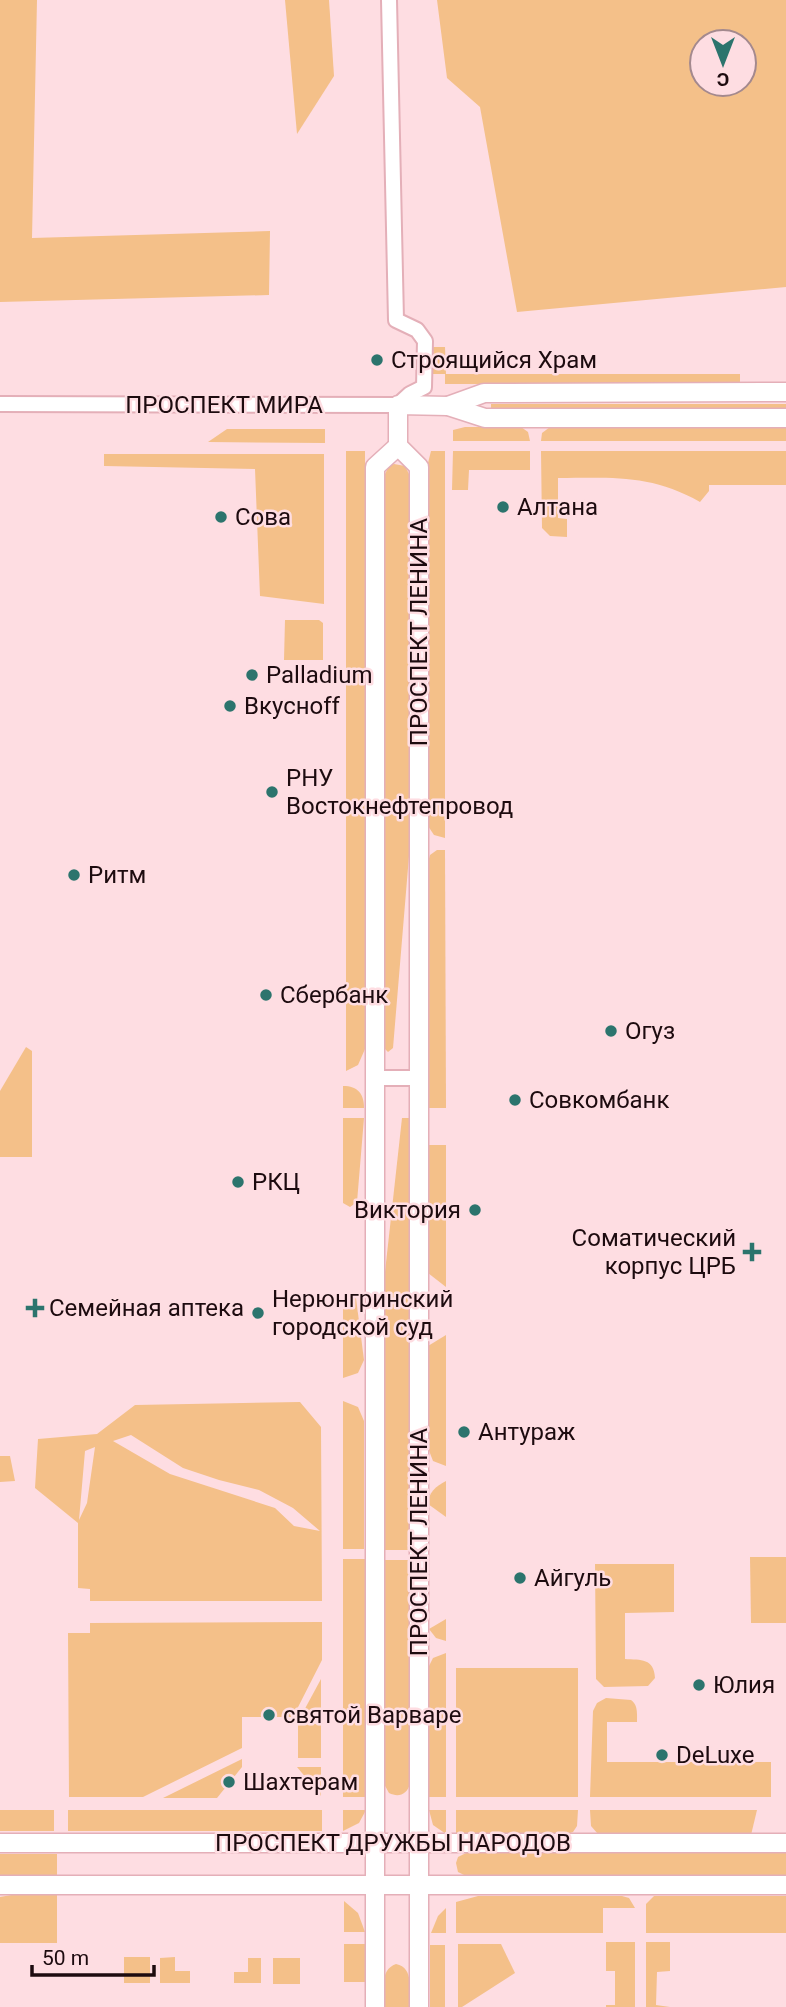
<svg xmlns="http://www.w3.org/2000/svg" width="786" height="2007" viewBox="0 0 786 2007" font-family="Roboto,sans-serif">
  <style>
    .green { fill: #f4c089; fill-rule: evenodd }
    .lines { fill: none; stroke-linecap: round; stroke-linejoin: round }
    .minor-casing { stroke: #e4afb8; stroke-width: 18 }
    .tertiary-casing { stroke: #e4afb8; stroke-width: 21 }
    .minor { stroke: #fff; stroke-width: 14 }
    .tertiary { stroke: #fff; stroke-width: 18 }
    .poi-dot { fill: #2c746d; stroke: #fedde2; stroke-width: 2.5 }
    .labels { text-anchor: middle; dominant-baseline: central; stroke-width: 5; stroke-linejoin: round; paint-order: stroke }
    .poi-label { font-size: 24px; fill: #1d0b0f; stroke: #fedde2; text-anchor: start }
    .street-label { font-size: 24px; fill: #1d0b0f; stroke: #fedde2 }
  </style>
  <rect width="100%" height="100%" fill="#fedde2"/>
  <g class="green">
    <polygon points="0,0 37,0 32,238 270,231 269,295 0,302"/>
    <polygon points="285,0 329,0 334,76 297,134"/>
    <path d="M437,0H786V287L517,312L480,107L447,78ZM702,42H744V84H702Z"/>
    <polygon points="428,347 445,347 446,374 740,374 740,384 445,384 445,374 428,374"/>
    <polygon points="491,404 786,404 786,411 491,412"/>
    <polygon points="465,427 521,427 528,432 530,441 453,441 453,430"/>
    <polygon points="550,427 786,427 786,441 541,441 542,433"/>
    <polygon points="227,429 325,429 325,443 208,442"/>
    <polygon points="346,451 365,451 365,1049 358,1065 346,1071"/>
    <polygon points="431,451 445,451 445,838 434,835 428,826 428,463"/>
    <polygon points="453,451 530,451 530,470 469,470 468,490 452,490"/>
    <path d="M541,451H786V485H709V491L700,502C651,474 612,478 558,478V518L567,519V537L550,536L542,528Z"/>
    <polygon points="104,454 324,454 324,604 260,596 255,469 104,466"/>
    <polygon points="394,464 405,466 410,476 410,844 393,1048 388,1052 384,1048 384,476 389,466"/>
    <polygon points="285,620 319,620 323,623 323,660 284,660"/>
    <polygon points="437,850 445,850 446,1108 428,1108 428,862 430,855"/>
    <polygon points="26,1047 32,1051 32,1157 0,1157 0,1091"/>
    <path d="M343,1086C358,1086 364,1094 364,1108H343Z"/>
    <polygon points="343,1118 364,1118 357,1202 350,1207 343,1203"/>
    <polygon points="402,1118 410,1118 410,1550 384,1550 384,1281"/>
    <polygon points="428,1145 446,1145 446,1287 428,1273"/>
    <polygon points="343,1298 356,1298 364,1360 358,1373 343,1378"/>
    <polygon points="446,1335 446,1466 433,1461 428,1448 428,1346"/>
    <polygon points="343,1401 358,1407 364,1421 364,1549 343,1549"/>
    <path d="M300,1402L321,1427L322,1601H90V1589L78,1588V1523L35,1488L38,1439L97,1434L135,1405ZM131,1435L183,1468L219,1480L259,1490L293,1508L320,1531L294,1526L275,1508L170,1474L113,1441ZM95,1447L87,1503L79,1520L85,1451Z"/>
    <polygon points="0,1456 10,1456 15,1481 0,1482"/>
    <path d="M446,1481V1517L428,1504C428,1493 436,1486 446,1481Z"/>
    <polygon points="750,1557 786,1557 786,1623 751,1623"/>
    <polygon points="366,1559 366,1797 343,1797 343,1559"/>
    <path d="M384,1560H410V1784C407,1794 399,1798 389,1793L384,1784Z"/>
    <path d="M595,1564H674V1612L625,1613V1659C641,1660 654,1658 655,1678L648,1686L604,1687L596,1679Z"/>
    <polygon points="446,1619 446,1641 436,1638 429,1629"/>
    <polygon points="322,1622 322,1660 293,1717 242,1717 242,1748 143,1797 69,1797 68,1633 90,1633 90,1623"/>
    <polygon points="446,1653 446,1797 429,1797 429,1666 433,1658"/>
    <rect x="456" y="1668" width="122" height="129"/>
    <polygon points="321,1679 321,1716 301,1716"/>
    <path d="M606,1698L631,1700C638,1705 637,1713 637,1722H607V1762H771V1797H590L593,1711L597,1703Z"/>
    <rect x="298" y="1724" width="23" height="34"/>
    <polygon points="242,1759 242,1767 217,1798 163,1798"/>
    <polygon points="297,1767 321,1767 321,1796"/>
    <rect x="0" y="1810" width="54" height="21"/>
    <rect x="68" y="1810" width="254" height="21"/>
    <polygon points="343,1810 366,1810 359,1823 343,1831"/>
    <polygon points="429,1810 446,1810 446,1834 433,1825"/>
    <polygon points="456,1810 578,1810 577,1826 573,1832 565,1835 456,1835"/>
    <polygon points="590,1810 757,1810 751,1835 598,1834 591,1826"/>
    <polygon points="466,1853 786,1853 786,1876 466,1876 458,1872 456,1863 458,1857"/>
    <rect x="0" y="1854" width="57" height="21"/>
    <polygon points="17,1894 57,1894 57,1943 0,1943 0,1897"/>
    <polygon points="478,1896 622,1896 629,1898 635,1908 603,1908 603,1933 456,1933 456,1902"/>
    <polygon points="654,1896 786,1896 786,1933 646,1933 646,1904"/>
    <polygon points="344,1901 358,1913 365,1932 344,1932"/>
    <polygon points="446,1908 446,1933 431,1933 438,1916"/>
    <polygon points="606,1942 635,1942 635,2007 606,2007 606,2005 615,2005 615,1971 606,1971"/>
    <polygon points="646,1942 670,1942 670,1971 657,1972 656,2005 670,2007 646,2007"/>
    <rect x="344" y="1944" width="22" height="38"/>
    <polygon points="458,1944 501,1944 515,1973 462,2007 458,2007"/>
    <rect x="430" y="1945" width="15" height="62"/>
    <polygon points="150,1957 150,1983 124,1983 124,1957"/>
    <polygon points="175,1957 175,1971 190,1971 190,1983 160,1983 160,1958"/>
    <polygon points="248,1958 261,1958 261,1983 234,1983 234,1972 248,1972"/>
    <rect x="273" y="1958" width="27" height="26"/>
    <path d="M396,1964C415,1968 409,1991 409,2007H384C384,1991 379,1970 396,1964Z"/>
  </g>
  <g class="lines">
    <defs>
      <g id="minor">
        <polyline points="0,404 398,405 410,394 424,387 425,341 417,330 396,320 389,0"/>
        <polyline points="375,1078 419,1078"/>
      </g>
      <g id="tertiary">
        <polyline points="448,406 484,393 786,392"/>
        <polyline points="0,1843 786,1843"/>
        <polyline points="0,1885 786,1885"/>
        <polyline points="375,2007 375,467 398,446"/>
        <polyline points="419,2007 419,467 398,446 398,405 448,406 485,418 786,418"/>
      </g>
    </defs>
    <use href="#minor" class="minor-casing"/>
    <use href="#tertiary" class="tertiary-casing"/>
    <use href="#minor" class="minor"/>
    <use href="#tertiary" class="tertiary"/>
  </g>
  <g class="poi-dot">
    <circle cx="377" cy="360" r="7"/>
    <circle cx="503" cy="507" r="7"/>
    <circle cx="221" cy="517" r="7"/>
    <circle cx="252" cy="675" r="7"/>
    <circle cx="230" cy="706" r="7"/>
    <circle cx="272" cy="792" r="7"/>
    <circle cx="74" cy="875" r="7"/>
    <circle cx="266" cy="995" r="7"/>
    <circle cx="611" cy="1031" r="7"/>
    <circle cx="515" cy="1100" r="7"/>
    <circle cx="238" cy="1182" r="7"/>
    <circle cx="475" cy="1210" r="7"/>
    <path d="M748.5 1241.5h7v7h7v7h-7v7h-7v-7h-7v-7h7z"/>
    <path d="M31.5 1297.5h7v7h7v7h-7v7h-7v-7h-7v-7h7z"/>
    <circle cx="258" cy="1313" r="7"/>
    <circle cx="464" cy="1432" r="7"/>
    <circle cx="520" cy="1578" r="7"/>
    <circle cx="699" cy="1685" r="7"/>
    <circle cx="269" cy="1715" r="7"/>
    <circle cx="662" cy="1755" r="7"/>
    <circle cx="229" cy="1782" r="7"/>
  </g>
  <g class="labels">
    <g class="poi-label">
      <text x="391" y="360">Строящийся Храм</text>
      <text x="517" y="507">Алтана</text>
      <text x="235" y="517">Сова</text>
      <text x="266" y="675">Palladium</text>
      <text x="244" y="706">Вкусноff</text>
      <text x="286" y="778">РНУ<tspan x="286" dy="28">Востокнефтепровод</tspan></text>
      <text x="88" y="875">Ритм</text>
      <text x="280" y="995">Сбербанк</text>
      <text x="625" y="1031">Огуз</text>
      <text x="529" y="1100">Совкомбанк</text>
      <text x="252" y="1182">РКЦ</text>
      <text x="461" y="1210" text-anchor="end">Виктория</text>
      <text x="736" y="1238" text-anchor="end">Соматический<tspan x="736" dy="28">корпус ЦРБ</tspan></text>
      <text x="272" y="1299">Нерюнгринский<tspan x="272" dy="28">городской суд</tspan></text>
      <text x="49" y="1308">Семейная аптека</text>
      <text x="478" y="1432">Антураж</text>
      <text x="534" y="1578">Айгуль</text>
      <text x="713" y="1685">Юлия</text>
      <text x="283" y="1715">святой Варваре</text>
      <text x="676" y="1755">DeLuxe</text>
      <text x="243" y="1782">Шахтерам</text>
    </g>
    <g class="street-label">
      <text x="224" y="405">ПРОСПЕКТ МИРА</text>
      <text transform="translate(419 632) rotate(-90)">ПРОСПЕКТ ЛЕНИНА</text>
      <text transform="translate(419 1542) rotate(-90)">ПРОСПЕКТ ЛЕНИНА</text>
      <text x="393" y="1843">ПРОСПЕКТ ДРУЖБЫ НАРОДОВ</text>
    </g>
  </g>
  <g transform="translate(723 63) rotate(180)"><circle r="33" fill="#fedde2" stroke="#a4898e" stroke-width="2"/>
  <path d="M0-5L12 26L0 18L-12 26Z" fill="#2c746d"/>
  <text y="-10" font-size="19" font-weight="bold" text-anchor="middle" fill="#1d0b0f">С</text>
  </g>
  <path d="M32 1965v10h122v-10" fill="none" stroke="#1d0b0f" stroke-width="3.5"/>
  <text x="42" y="1965" font-size="21" fill="#1d0b0f" stroke="#fedde2" stroke-width="5" paint-order="stroke">50 m</text>
</svg>
